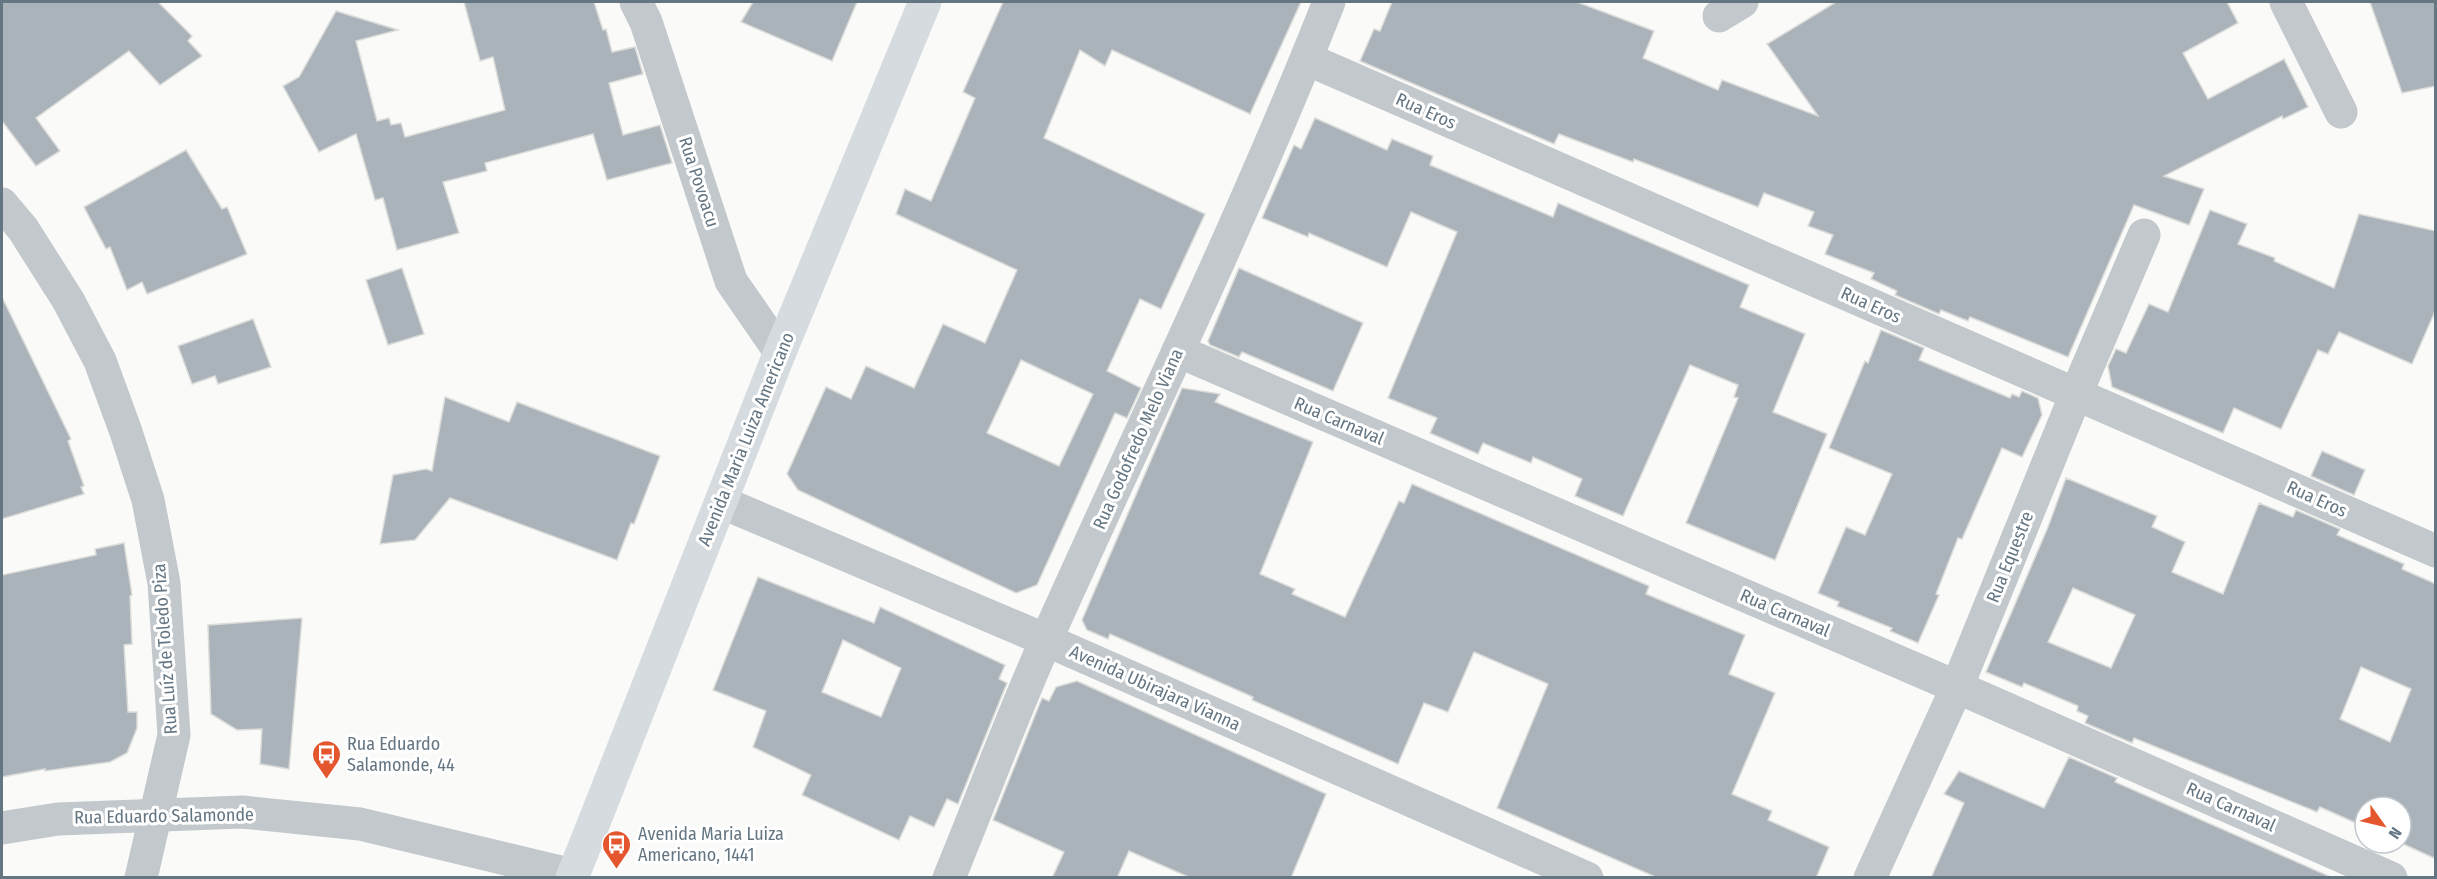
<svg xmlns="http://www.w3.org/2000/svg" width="2437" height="879" viewBox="0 0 2437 879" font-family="'Fira Sans Condensed',sans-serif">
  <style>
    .building { fill: #aab3b9; stroke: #dcdcda; stroke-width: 1.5; fill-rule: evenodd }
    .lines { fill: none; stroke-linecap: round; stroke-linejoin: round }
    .minor { stroke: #c3c8cc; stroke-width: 33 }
    .major { stroke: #d6dbdf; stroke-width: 33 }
    .labels { text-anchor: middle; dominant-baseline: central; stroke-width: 6; stroke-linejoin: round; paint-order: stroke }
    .street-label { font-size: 18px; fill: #657683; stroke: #fff }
    .poi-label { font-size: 18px; fill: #657683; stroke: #fff; text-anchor: start }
  </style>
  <rect width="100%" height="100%" fill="#fafaf8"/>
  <g class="building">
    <polygon points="2,2 158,2 192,36 188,41 202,56 160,85 129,51 36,118 60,151 36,166 2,121"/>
    <polygon points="464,2 594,2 603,30 606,29 612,52 635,47 643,74 609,83 623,135 660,125 672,163 607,180 593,134 485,163 487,171 443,182 459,233 397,250 383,198 375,200 356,134 319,152 283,86 299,77 336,11 398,30 356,41 377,121 389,118 391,125 401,123 405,137 505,110 493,57 480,61"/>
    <polygon points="753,2 857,2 832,61 741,22"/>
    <path d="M1003,2H1301L1250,114L1112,50L1105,66L1080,50L1044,138L1205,214L1161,309L1140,299L1107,371L1141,388L1127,418L1115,413L1037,585L1016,593L798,490L787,474L826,387L851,399L866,366L914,388L943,324L985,343L1017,270L896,214L905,189L931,201L975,98L963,92ZM1021,360L1093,394L1059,466L987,433Z"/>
    <polygon points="1392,2 1577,2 1654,31 1643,58 1718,90 1722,80 1818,116 1767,44 1836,2 2227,2 2238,23 2183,53 2208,99 2284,59 2308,107 2283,119 2282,116 2164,176 2204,189 2189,225 2134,205 2068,357 1970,317 1968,321 1941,310 1939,314 1895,295 1897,291 1871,279 1874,273 1825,254 1833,235 1808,226 1814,212 1764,193 1758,207 1634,159 1633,162 1559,134 1554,144 1360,61 1374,29 1380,31"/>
    <polygon points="2370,2 2436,2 2436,86 2402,93"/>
    <polygon points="1315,118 1387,150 1392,139 1433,156 1430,165 1553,217 1558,203 1749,285 1740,307 1805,334 1773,412 1827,434 1775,560 1686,523 1738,398 1734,397 1738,385 1690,365 1623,516 1575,496 1582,479 1533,457 1531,463 1483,443 1478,454 1430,433 1437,418 1388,398 1457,232 1411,212 1387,267 1309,233 1308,237 1262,218 1294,145 1301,149"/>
    <polygon points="186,150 222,209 227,207 247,254 147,294 142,282 127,290 110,247 106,249 84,207"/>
    <polygon points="2210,210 2247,224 2238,244 2275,258 2274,261 2334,288 2359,214 2436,231 2436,309 2412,364 2339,332 2328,354 2318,350 2281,429 2234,408 2223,433 2112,387 2108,366 2116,349 2126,353 2149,304 2168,312"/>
    <polygon points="402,268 424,334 388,345 366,280"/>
    <polygon points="1239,268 1363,323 1333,391 1242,352 1239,357 1210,345 1208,341"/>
    <polygon points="2,297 71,439 68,441 84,486 81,487 84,494 2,519"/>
    <polygon points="253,319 271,367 218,384 215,376 192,384 178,346"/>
    <polygon points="1881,330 1924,348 1919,360 2010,398 2012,394 2019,397 2022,391 2038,398 2042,415 2022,457 2002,448 1962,539 1958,538 1936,594 1939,595 1918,643 1890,631 1892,628 1837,606 1839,602 1818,593 1846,527 1865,535 1892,474 1829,448 1865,361 1868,363"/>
    <polygon points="1182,388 1220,394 1215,402 1313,442 1260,574 1295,589 1292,594 1345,617 1399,501 1404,503 1412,484 1649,586 1646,594 1745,635 1729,674 1775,693 1732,794 1772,811 1768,820 1829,847 1816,878 1658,878 1497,808 1548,684 1474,652 1448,712 1424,703 1398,764 1252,700 1253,697 1110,634 1108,639 1087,630 1082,620"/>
    <polygon points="445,397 509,422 517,402 660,456 634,524 631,523 617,560 450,498 415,540 380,544 393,475 426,469 432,471"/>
    <polygon points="2322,451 2365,470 2354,495 2311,476"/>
    <path d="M2066,478L2157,516L2152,527L2185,542L2172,572L2223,594L2259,503L2293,517L2296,510L2340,529L2337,535L2404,564L2402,569L2436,584V859L2401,843V807H2365V827L2320,807L2317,812L2134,738L2132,743L2085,723L2088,716L2077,711L2078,706L2024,683L2022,687L1986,672L2048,527ZM2073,588L2135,615L2111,668L2048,642ZM2361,667L2411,689L2390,742L2340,719Z"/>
    <polygon points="124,543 132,595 130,596 132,644 124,645 128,712 137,712 137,728 127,753 110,762 45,771 45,769 2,777 2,575 96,555 95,549"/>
    <path d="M758,577L874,623L880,607L1005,665L999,679L1007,683L958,804L947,799L934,827L910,816L899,840L802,795L811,775L753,747L766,711L713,690ZM843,640L901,668L881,717L822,692Z"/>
    <polygon points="302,618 289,769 260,764 262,729 237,730 211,714 208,625"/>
    <polygon points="1077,681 1326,794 1291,878 1191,878 1129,851 1117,878 1052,878 1064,852 993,820 1042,698 1049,701 1056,687"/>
    <polygon points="2069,757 2117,778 2115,782 2333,878 1931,878 1964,803 1944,794 1959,771 2044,808"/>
  </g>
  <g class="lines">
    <g class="minor">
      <polyline points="636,2 646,22 731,281 780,352"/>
      <polyline points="2286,2 2341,112"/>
      <polyline points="1719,16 1742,2"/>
      <polyline points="1307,59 2436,551"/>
      <polyline points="2,204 23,229 68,300 100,361 126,432 148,500 164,583 174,735 141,878"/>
      <polyline points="1178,351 1957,687 2391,878"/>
      <polyline points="721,502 1046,640 1587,878"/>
      <polyline points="2,828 58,819 242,812 360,824 573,875"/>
      <path d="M949,878C982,798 1012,716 1047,638C1142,426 1244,217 1329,2"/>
      <polyline points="1870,878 1957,687 2076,394 2144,235"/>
    </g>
    <polyline class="major" points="572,878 780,352 925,2"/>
  </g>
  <defs>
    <symbol id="bus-pin" viewBox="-11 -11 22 30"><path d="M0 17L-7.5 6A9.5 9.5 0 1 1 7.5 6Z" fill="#e4572e" stroke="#fff"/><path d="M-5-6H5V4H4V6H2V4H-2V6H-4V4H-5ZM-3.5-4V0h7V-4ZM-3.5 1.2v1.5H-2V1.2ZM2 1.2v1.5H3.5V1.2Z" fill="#fff"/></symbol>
  </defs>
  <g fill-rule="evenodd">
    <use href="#bus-pin" x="310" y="738" width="33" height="45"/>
    <use href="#bus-pin" x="600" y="828" width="33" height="45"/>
  </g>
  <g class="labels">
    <g class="street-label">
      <text transform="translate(1426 111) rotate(24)">Rua Eros</text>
      <text transform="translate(699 182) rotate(72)">Rua Povoacu</text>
      <text transform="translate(1871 305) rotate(24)">Rua Eros</text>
      <text transform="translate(1339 421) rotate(23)">Rua Carnaval</text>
      <text transform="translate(746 439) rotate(-68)">Avenida Maria Luiza Americano</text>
      <text transform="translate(1138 439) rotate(-66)">Rua Godofredo Melo Viana</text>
      <text transform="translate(2317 499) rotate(24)">Rua Eros</text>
      <text transform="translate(2010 557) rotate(-68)">Rua Equestre</text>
      <text transform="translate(1785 613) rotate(23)">Rua Carnaval</text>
      <text transform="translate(165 649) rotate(-94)">Rua Luíz de Toledo Piza</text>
      <text transform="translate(1155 688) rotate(24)">Avenida Ubirajara Vianna</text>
      <text transform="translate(2231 807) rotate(24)">Rua Carnaval</text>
      <text transform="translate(164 816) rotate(-1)">Rua Eduardo Salamonde</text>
    </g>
    <g class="poi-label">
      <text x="347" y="744">Rua Eduardo<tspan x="347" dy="21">Salamonde, 44</tspan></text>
      <text x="638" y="834">Avenida Maria Luiza<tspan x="638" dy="21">Americano, 1441</tspan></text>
    </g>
  </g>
  <rect width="2437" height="879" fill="none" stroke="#657683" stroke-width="6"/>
  <g transform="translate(2383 825) rotate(124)"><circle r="28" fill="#ffffff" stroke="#c1c8cd" stroke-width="1.5"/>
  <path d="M0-4.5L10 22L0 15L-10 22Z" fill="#e4572e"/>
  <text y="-9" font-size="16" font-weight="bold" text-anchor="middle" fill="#657683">N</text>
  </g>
</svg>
